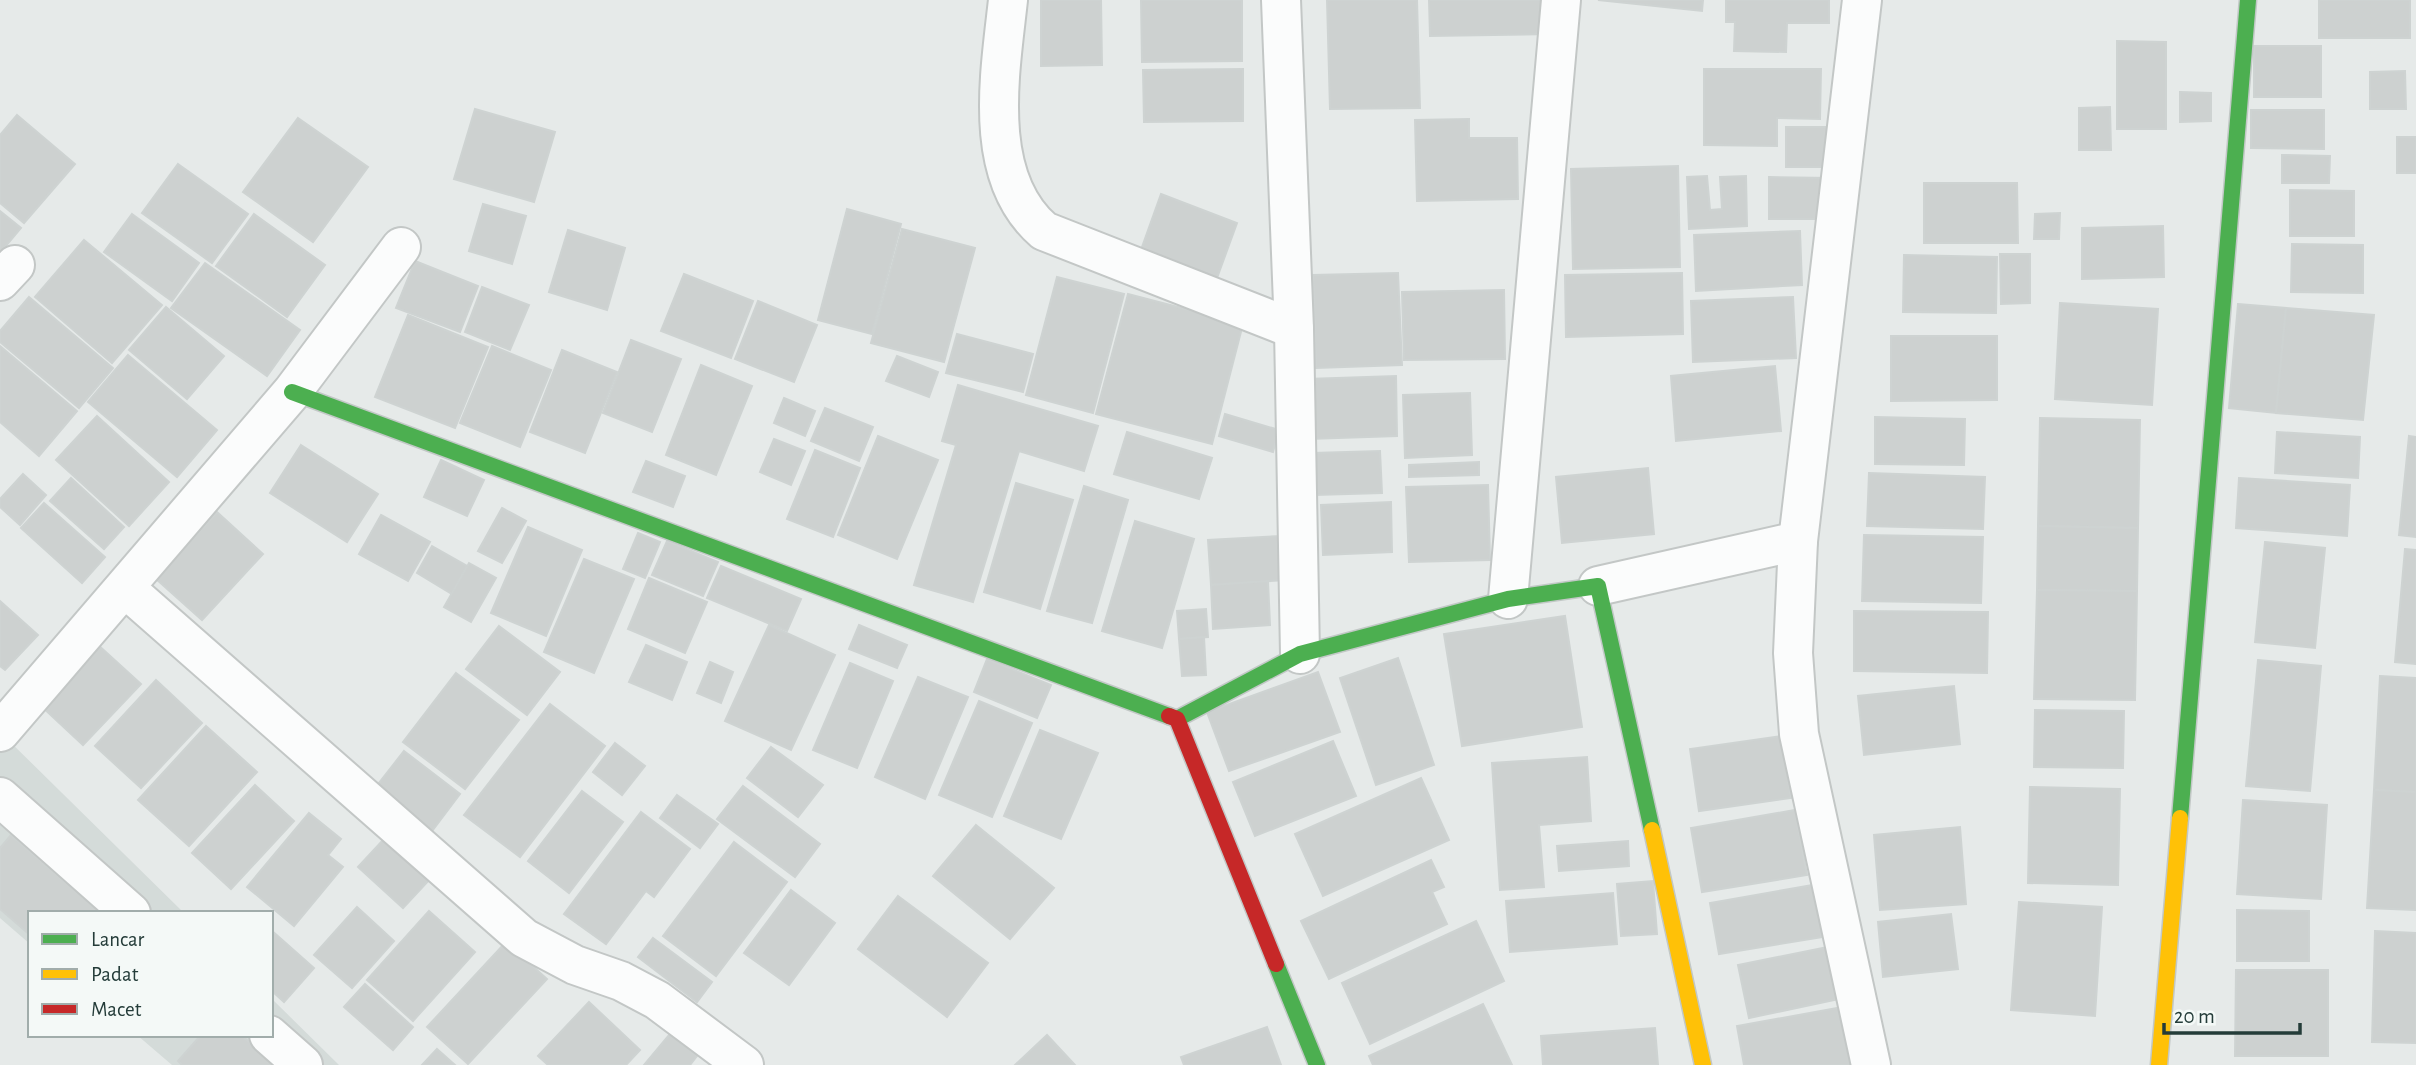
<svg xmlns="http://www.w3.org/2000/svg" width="2416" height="1065" viewBox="0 0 2416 1065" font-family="'Alegreya Sans',sans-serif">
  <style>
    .built { fill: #d4dbd9 }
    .building { fill: #cdd1d0; stroke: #ced3d2; stroke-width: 2 }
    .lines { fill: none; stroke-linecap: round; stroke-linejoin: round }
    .street-casing { stroke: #c3c7c6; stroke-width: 42 }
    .fast-casing { stroke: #c2c8c6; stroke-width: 19 }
    .slow-casing { stroke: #c2c8c6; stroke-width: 19 }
    .jam-casing { stroke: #c2c8c6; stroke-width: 19 }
    .street { stroke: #fbfcfc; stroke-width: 38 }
    .fast { stroke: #4caf50; stroke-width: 16 }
    .slow { stroke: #ffc107; stroke-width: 16 }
    .jam { stroke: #c62828; stroke-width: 16 }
  </style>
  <rect width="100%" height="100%" fill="#e6eae9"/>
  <g class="built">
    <polygon points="0,732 184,913 30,913 30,944 0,918"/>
    <polygon points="271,998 339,1065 172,1065 137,1035 271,1035"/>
  </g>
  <g class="building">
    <polygon points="1041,0 1101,0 1102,65 1041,66"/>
    <polygon points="1141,0 1242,0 1242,61 1142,62"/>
    <polygon points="1327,0 1417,0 1420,108 1330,109"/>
    <polygon points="1429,0 1550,0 1551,34 1430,36"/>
    <polygon points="1598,0 1703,0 1702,11"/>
    <polygon points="1726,0 1829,0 1829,23 1787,23 1786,52 1734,51 1735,22 1726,22"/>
    <rect x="2319" y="0" width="91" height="38"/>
    <polygon points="2117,41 2166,42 2166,129 2117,129"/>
    <rect x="2254" y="46" width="67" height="51"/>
    <polygon points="1243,69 1243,121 1144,122 1143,70"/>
    <polygon points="1704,69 1821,69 1820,119 1777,118 1777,146 1704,145"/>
    <polygon points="2405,71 2406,109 2370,109 2370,72"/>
    <polygon points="2180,92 2211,93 2211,121 2180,122"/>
    <polygon points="2110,107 2111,150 2079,150 2079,108"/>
    <polygon points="475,109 555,132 534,202 454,179"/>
    <polygon points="2251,110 2324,110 2324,149 2251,148"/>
    <polygon points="17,115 75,164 24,223 0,203 0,135"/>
    <polygon points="298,118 368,167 313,242 243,192"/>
    <polygon points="1469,119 1469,138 1517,138 1518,199 1417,201 1415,120"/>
    <polygon points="1786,127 1840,127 1839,167 1786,167"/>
    <rect x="2397" y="137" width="19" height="36"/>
    <polygon points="2282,155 2330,156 2329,183 2282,183"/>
    <polygon points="178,164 248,214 212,263 142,213"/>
    <polygon points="1678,166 1680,267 1573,269 1571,169"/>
    <polygon points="1707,176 1710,210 1722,209 1720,177 1746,176 1747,226 1689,229 1687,177"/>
    <polygon points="1769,177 1830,178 1830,219 1769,219"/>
    <polygon points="1924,183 2017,183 2018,243 1924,243"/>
    <polygon points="2290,190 2354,191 2354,236 2290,236"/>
    <polygon points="1161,194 1237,223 1217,278 1141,250"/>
    <polygon points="483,204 526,216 512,264 469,251"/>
    <polygon points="847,209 901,224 872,334 818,320"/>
    <polygon points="0,211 21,228 0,253"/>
    <polygon points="2060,213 2059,239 2034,239 2035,214"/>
    <polygon points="132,214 199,263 172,301 104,252"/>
    <polygon points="254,214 325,265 287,317 216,266"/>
    <polygon points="2163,226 2164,277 2082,279 2082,228"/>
    <polygon points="902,229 975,248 944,362 871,343"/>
    <polygon points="568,230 625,248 607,310 549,292"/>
    <polygon points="1800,231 1802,285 1696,291 1694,235"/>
    <polygon points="84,240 162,305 112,363 35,297"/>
    <polygon points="2292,244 2363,245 2363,293 2291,292"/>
    <polygon points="2000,254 2030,254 2030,303 2001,304"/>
    <polygon points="1904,255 1997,257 1996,313 1903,312"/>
    <polygon points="415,261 478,286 460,332 396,308"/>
    <polygon points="205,263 300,330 267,376 171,308"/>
    <polygon points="1398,273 1402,365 1316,368 1313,275"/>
    <polygon points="1682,273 1683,334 1566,337 1565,275"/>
    <polygon points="684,274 753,301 731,358 661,331"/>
    <polygon points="1057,277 1124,294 1093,413 1026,395"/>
    <polygon points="482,287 529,305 510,350 465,332"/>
    <polygon points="1504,290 1505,359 1404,360 1402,292"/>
    <polygon points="1128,294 1243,324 1212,444 1096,414"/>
    <polygon points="29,297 113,368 79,408 0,342 0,331"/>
    <polygon points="1793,297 1796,358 1693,362 1691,301"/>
    <polygon points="758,301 817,325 794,382 735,359"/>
    <polygon points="2060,303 2158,309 2152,405 2055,399"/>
    <polygon points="2238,304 2286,308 2276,413 2229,408"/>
    <polygon points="166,307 224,356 187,399 129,350"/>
    <polygon points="2286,308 2374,315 2363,420 2276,413"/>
    <polygon points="408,315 488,347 455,428 375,397"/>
    <polygon points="957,334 1033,354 1023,392 946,373"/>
    <polygon points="1891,336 1997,336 1997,400 1891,401"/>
    <polygon points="631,340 681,359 652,432 603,413"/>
    <polygon points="0,346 77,411 39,456 0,422"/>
    <polygon points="492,346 551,370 520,447 460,423"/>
    <polygon points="562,350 617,372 585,453 530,432"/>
    <polygon points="128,355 217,430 177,477 88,402"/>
    <polygon points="897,356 938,372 929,397 886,381"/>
    <polygon points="701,365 752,386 716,475 666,455"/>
    <polygon points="1775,366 1781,431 1676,441 1671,376"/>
    <polygon points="1396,376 1397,436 1309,439 1307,379"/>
    <polygon points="958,385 1098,426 1084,471 1019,451 973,602 914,585 956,445 942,441"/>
    <polygon points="1470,393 1472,455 1405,458 1403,395"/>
    <polygon points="784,398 815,411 805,436 774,423"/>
    <polygon points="825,408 873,427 859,461 811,441"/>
    <polygon points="1225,414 1279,430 1273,452 1219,436"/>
    <polygon points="97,416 169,482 129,526 56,460"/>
    <polygon points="1875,417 1965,419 1964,465 1875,464"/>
    <polygon points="2040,418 2140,420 2138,528 2038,526"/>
    <polygon points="1127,432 1212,458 1199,499 1114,474"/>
    <polygon points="2277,432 2360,437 2358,478 2275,473"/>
    <polygon points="878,436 938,460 897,559 838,535"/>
    <polygon points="2409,436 2416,437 2416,537 2399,535"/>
    <polygon points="774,439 805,451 791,485 760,472"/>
    <polygon points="301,445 378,494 347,542 270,493"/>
    <polygon points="815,450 860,468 833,537 787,519"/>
    <polygon points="1380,451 1382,493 1315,495 1313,453"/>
    <polygon points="441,460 484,480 467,516 424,497"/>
    <polygon points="646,461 685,476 673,507 633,492"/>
    <polygon points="1479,462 1479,475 1409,477 1409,465"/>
    <polygon points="1648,468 1654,534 1562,543 1556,477"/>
    <polygon points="1869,473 1985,477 1983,529 1867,526"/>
    <polygon points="23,474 46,495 20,525 0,507 0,499"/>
    <polygon points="71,478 124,527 104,549 50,501"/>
    <polygon points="2239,478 2350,485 2347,536 2236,528"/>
    <polygon points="1016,483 1073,500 1040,609 984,592"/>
    <polygon points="1488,485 1490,560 1409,562 1406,487"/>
    <polygon points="1084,486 1128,500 1092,623 1047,611"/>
    <polygon points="1391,502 1392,552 1323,555 1321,505"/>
    <polygon points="44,503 105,557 82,583 21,528"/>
    <polygon points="502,508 526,521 502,563 478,551"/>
    <polygon points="217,512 263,554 202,620 156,579"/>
    <polygon points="381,515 430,542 408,581 359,554"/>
    <polygon points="1135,521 1194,539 1162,648 1102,631"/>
    <polygon points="2038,526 2138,528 2137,591 2037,590"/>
    <polygon points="528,527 582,550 546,636 491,613"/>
    <polygon points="638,533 660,542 645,578 623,569"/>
    <polygon points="1864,535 1983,537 1981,603 1862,601"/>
    <polygon points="1281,536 1285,580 1211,585 1208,540"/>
    <polygon points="667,541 718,562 703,596 652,575"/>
    <polygon points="2265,542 2325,548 2315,648 2255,642"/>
    <polygon points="432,546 467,566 452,594 417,573"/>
    <polygon points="2405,549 2416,550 2416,664 2395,662"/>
    <polygon points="584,559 634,579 594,673 544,652"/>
    <polygon points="469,563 496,578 471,622 444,607"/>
    <polygon points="721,566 801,599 787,631 707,598"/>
    <polygon points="649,578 707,602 685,653 628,629"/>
    <polygon points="1268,581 1270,625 1213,629 1211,585"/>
    <polygon points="2037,590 2137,591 2135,700 2034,699"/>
    <polygon points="0,601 38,635 5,670 0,666"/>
    <polygon points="1206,609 1208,637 1179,639 1177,611"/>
    <polygon points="1854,611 1988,612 1987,673 1854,671"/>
    <polygon points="1565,616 1582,727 1462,746 1444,634"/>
    <polygon points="769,625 835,655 791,750 725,721"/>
    <polygon points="859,625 907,645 897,668 849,649"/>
    <polygon points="499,626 560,672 527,715 466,669"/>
    <polygon points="1204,637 1206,675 1182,676 1179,639"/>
    <polygon points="97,644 141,684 83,745 40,705"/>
    <polygon points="646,645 687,662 672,700 629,682"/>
    <polygon points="1398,658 1434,765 1376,785 1340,678"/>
    <polygon points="987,659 1051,685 1037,718 974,692"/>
    <polygon points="2258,660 2321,666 2310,791 2246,786"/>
    <polygon points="710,662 733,672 721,703 697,693"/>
    <polygon points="850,663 893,681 857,768 813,750"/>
    <polygon points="1318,672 1340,732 1229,771 1207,712"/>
    <polygon points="456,673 519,720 465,789 403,742"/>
    <polygon points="2380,676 2416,678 2416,792 2374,790"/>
    <polygon points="918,677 968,697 925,799 875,777"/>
    <polygon points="156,680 202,723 141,788 95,746"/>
    <polygon points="1954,686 1960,744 1864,755 1858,696"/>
    <polygon points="979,701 1032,723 992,817 939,795"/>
    <polygon points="550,704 605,746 520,857 464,815"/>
    <polygon points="2035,710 2124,711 2123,768 2034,767"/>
    <polygon points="206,726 257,772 189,846 138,800"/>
    <polygon points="1040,730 1098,753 1061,839 1004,816"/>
    <polygon points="1782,736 1791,798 1699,811 1690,749"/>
    <polygon points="1333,741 1356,796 1255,836 1233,782"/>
    <polygon points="615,743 645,766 622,795 593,772"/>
    <polygon points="771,747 823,785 798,817 747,778"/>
    <polygon points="404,751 460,794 432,831 375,788"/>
    <polygon points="1587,757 1591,821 1539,825 1544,887 1500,890 1492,763"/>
    <polygon points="1421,778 1449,840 1323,896 1295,834"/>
    <polygon points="255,785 294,821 231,889 192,853"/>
    <polygon points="743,786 820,844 795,877 717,819"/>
    <polygon points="2030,787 2120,789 2118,885 2028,883"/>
    <polygon points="2374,790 2416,792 2416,910 2367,908"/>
    <polygon points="582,791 623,822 569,893 528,861"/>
    <polygon points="677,795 718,824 700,848 660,818"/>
    <polygon points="2243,800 2327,805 2321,899 2237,894"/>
    <polygon points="1795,810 1807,875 1702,892 1691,828"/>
    <polygon points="641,812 690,849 654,897 646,891 606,944 564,914"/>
    <polygon points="309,813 341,839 328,855 343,867 294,926 247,887"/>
    <polygon points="976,825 1054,888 1010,939 933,876"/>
    <polygon points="1960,827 1966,904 1880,910 1874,835"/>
    <polygon points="11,835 101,913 30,913 30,935 0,909 0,848"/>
    <polygon points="385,838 430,879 403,908 358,867"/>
    <polygon points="1628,841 1629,866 1559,871 1557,846"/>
    <polygon points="734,842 787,882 716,976 663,936"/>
    <polygon points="1431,860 1444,887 1432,892 1447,924 1329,979 1301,921"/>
    <polygon points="1653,881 1657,934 1621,936 1617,884"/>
    <polygon points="1813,885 1823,937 1719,954 1710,903"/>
    <polygon points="791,890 835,923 789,985 744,953"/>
    <polygon points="1613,893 1617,944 1510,952 1506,901"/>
    <polygon points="898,896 988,963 947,1017 858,949"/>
    <polygon points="2019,902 2102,907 2095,1016 2011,1010"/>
    <polygon points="357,907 394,941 352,988 314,955"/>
    <polygon points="2237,910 2309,911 2309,961 2237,961"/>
    <polygon points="429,911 475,952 413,1021 367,980"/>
    <polygon points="1951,914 1958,969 1883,977 1878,922"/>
    <polygon points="1476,921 1504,981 1370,1044 1342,983"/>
    <polygon points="271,930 314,968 284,1002 271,990"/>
    <polygon points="2375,931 2416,933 2416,1043 2372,1042"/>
    <polygon points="653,938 712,982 697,1002 638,957"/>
    <polygon points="506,942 547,979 468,1064 427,1027"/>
    <polygon points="1828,947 1839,999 1749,1018 1738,965"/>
    <polygon points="2236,970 2328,970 2328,1056 2235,1056"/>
    <polygon points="365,984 413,1027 393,1050 344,1007"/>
    <polygon points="589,1002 640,1050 626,1065 548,1065 538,1056"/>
    <polygon points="1483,1004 1512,1065 1373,1065 1369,1056"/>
    <polygon points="1843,1007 1854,1065 1744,1065 1737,1026"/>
    <polygon points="1267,1027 1281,1065 1184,1065 1181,1057"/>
    <polygon points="1655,1028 1658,1065 1543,1065 1541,1036"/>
    <polygon points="670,1034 697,1056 690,1065 644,1065"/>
    <polygon points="201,1035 241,1035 276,1065 182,1065 178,1061"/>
    <polygon points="1047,1035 1075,1065 1015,1065"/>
    <polygon points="437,1049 455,1065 422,1065"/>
  </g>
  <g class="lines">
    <defs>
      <g id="street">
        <path d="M1008,0C1000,73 981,177 1044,231L1294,329"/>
        <polyline points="1281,0 1294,329 1300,654"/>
        <polyline points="0,281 15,265"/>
        <polyline points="1798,541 1862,0"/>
        <polyline points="1598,586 1798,541 1793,653 1799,734 1871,1065"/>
        <polyline points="125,588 524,938 575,965 621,981 657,1000 744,1065"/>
        <polyline points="1508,599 1561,0"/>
        <polyline points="0,732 292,392 401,247"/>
        <polyline points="0,797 131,913"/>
        <polyline points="269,1035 303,1065"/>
      </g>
      <g id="fast">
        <polyline points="292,392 1169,716"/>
        <polyline points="1177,719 1300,654 1508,599 1598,586 1652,830"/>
        <polyline points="2180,818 2248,0"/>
        <polyline points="1276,964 1317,1065"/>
      </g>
      <g id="slow">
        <polyline points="1652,830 1703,1065"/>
        <polyline points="2159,1065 2180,818"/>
      </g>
      <polyline id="jam" points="1169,716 1177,719 1276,964"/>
    </defs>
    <use href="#street" class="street-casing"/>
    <use href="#fast" class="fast-casing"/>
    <use href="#slow" class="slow-casing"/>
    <use href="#jam" class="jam-casing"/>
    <use href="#street" class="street"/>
    <use href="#fast" class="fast"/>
    <use href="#slow" class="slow"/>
    <use href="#jam" class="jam"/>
  </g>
  <rect x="28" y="911" width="245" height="126" fill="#f4f9f7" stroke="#a1adab" stroke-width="2"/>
  <rect x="42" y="934" width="35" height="10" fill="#4caf50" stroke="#a1adab" stroke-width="2"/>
  <text x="91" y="946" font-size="21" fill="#243c39">Lancar</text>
  <rect x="42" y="969" width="35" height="10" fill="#ffc107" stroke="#a1adab" stroke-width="2"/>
  <text x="91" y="981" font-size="21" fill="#243c39">Padat</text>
  <rect x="42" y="1004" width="35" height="10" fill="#c62828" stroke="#a1adab" stroke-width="2"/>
  <text x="91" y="1016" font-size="21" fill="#243c39">Macet</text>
  <path d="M2164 1023v10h136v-10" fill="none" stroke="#243c39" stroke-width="3.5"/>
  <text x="2174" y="1023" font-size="21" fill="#243c39" stroke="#f4f9f7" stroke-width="5" paint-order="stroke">20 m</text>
</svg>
